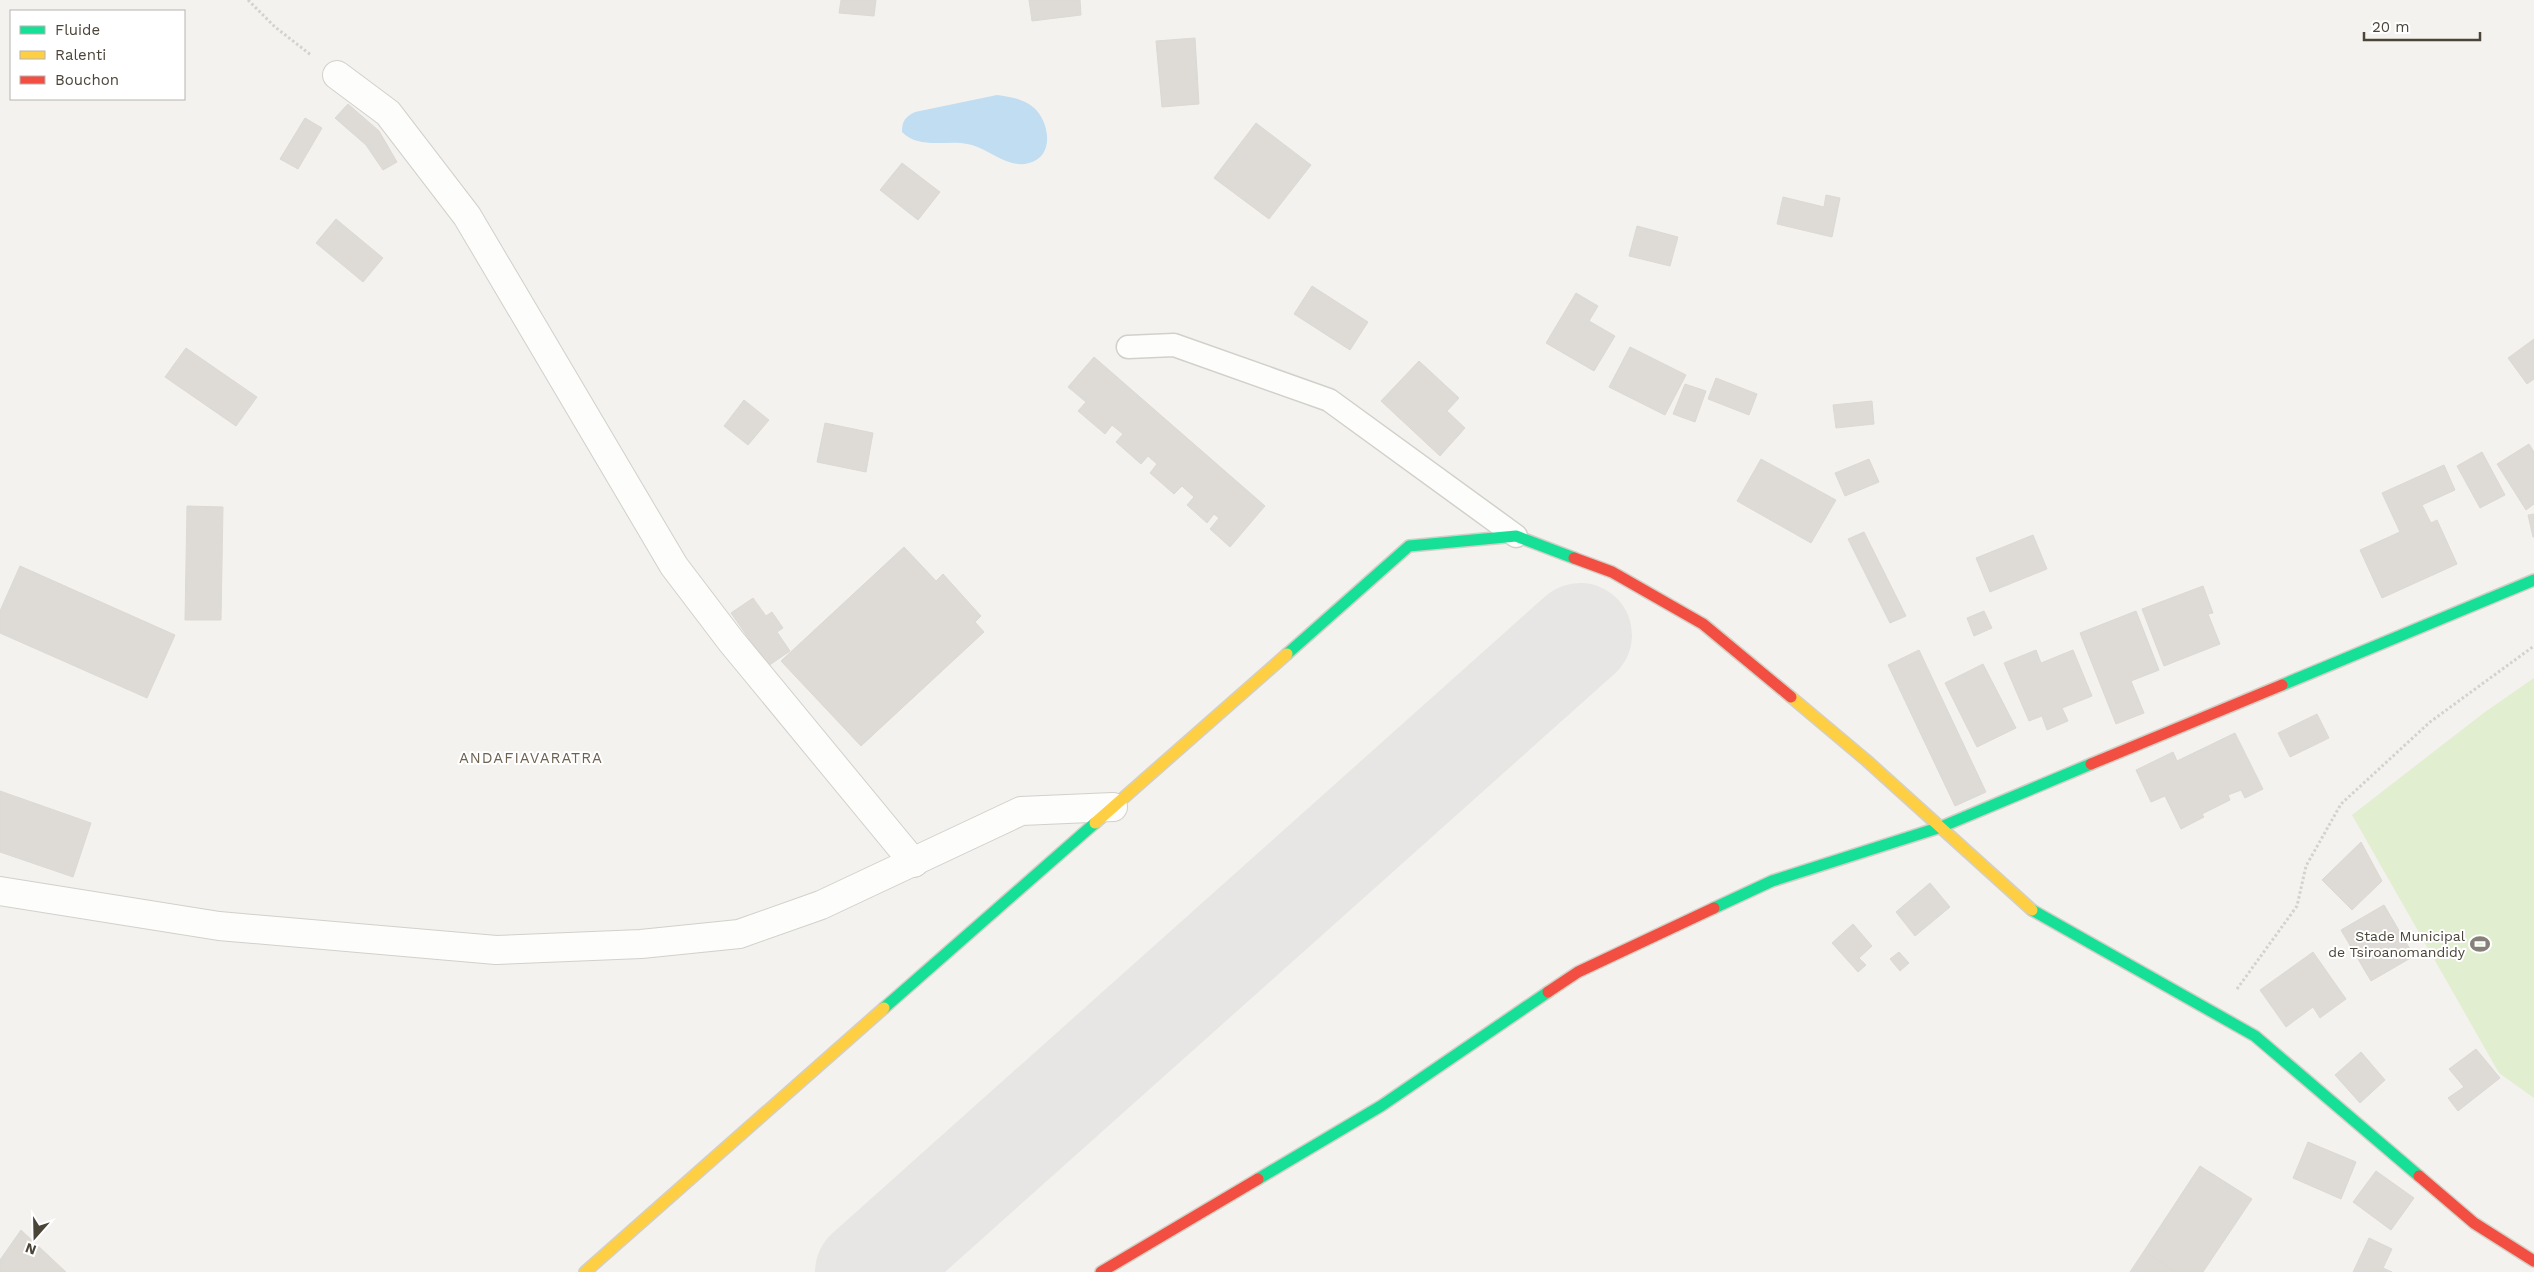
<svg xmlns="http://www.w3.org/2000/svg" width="2534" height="1272" viewBox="0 0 2534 1272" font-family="'Work Sans',sans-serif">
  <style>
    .green { fill: #e1eecf }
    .water { fill: #c0ddf1 }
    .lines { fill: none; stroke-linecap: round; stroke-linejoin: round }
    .taxiway { stroke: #e8e6e4; stroke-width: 104 }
    .building { fill: #dedbd6; stroke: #dcd9d4 }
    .lane-casing { stroke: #d2d0cb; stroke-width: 25 }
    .street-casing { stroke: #d2d0cb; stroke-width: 30 }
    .fast-casing { stroke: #d3cfc5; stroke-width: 14 }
    .slow-casing { stroke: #d3cfc5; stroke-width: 14 }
    .jam-casing { stroke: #d3cfc5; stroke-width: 14 }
    .path { stroke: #d3d2cc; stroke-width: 3; stroke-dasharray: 2.5 2.5; stroke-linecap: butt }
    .lane { stroke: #fdfdfc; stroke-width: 22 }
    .street { stroke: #fdfdfc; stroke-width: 28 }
    .fast { stroke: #16e098; stroke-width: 11 }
    .slow { stroke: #ffcf43; stroke-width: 11 }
    .jam { stroke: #f24e42; stroke-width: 11 }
    .labels { text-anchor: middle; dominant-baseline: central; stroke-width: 4; stroke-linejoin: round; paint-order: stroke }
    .poi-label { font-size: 14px; fill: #4b4439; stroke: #fff; text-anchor: end }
    .neighbourhood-label { font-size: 15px; letter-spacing: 1px; fill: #6e6250; stroke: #fff }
  </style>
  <rect width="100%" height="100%" fill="#f4f2ee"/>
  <polygon class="green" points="2534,678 2534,1098 2499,1073 2352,815 2485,712"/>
  <path class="water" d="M997,95C1010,97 1022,98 1033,107C1049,120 1056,156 1029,163C1009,169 990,150 972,145C949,138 921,151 902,132C902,121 905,117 915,112Z"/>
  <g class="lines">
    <polyline class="taxiway" points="867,1272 1580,635"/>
  </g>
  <g class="building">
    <polygon points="841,0 876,0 874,16 839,13"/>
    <polygon points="1029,0 1080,0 1081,15 1032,21"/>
    <polygon points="1195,38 1199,104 1162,107 1156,41"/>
    <polygon points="348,104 379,131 397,162 383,170 366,145 335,118"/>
    <polygon points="305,118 322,128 298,169 280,159"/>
    <polygon points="1256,123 1311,165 1269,219 1214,178"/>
    <polygon points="902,163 940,192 918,220 880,190"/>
    <polygon points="1826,195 1840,198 1832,237 1777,224 1783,197 1824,207"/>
    <polygon points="336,219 383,258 363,282 316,243"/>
    <polygon points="1637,226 1678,237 1670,266 1629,256"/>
    <polygon points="1312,286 1368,322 1350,350 1294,314"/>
    <polygon points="1576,293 1598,306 1589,321 1615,336 1594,371 1546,343"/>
    <polygon points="2534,339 2534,379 2527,384 2508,358"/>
    <polygon points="1630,347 1686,375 1665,415 1609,387"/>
    <polygon points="186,348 257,397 236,426 165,377"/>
    <polygon points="1094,357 1265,506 1230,547 1210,529 1219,518 1214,514 1207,523 1187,505 1194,497 1182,486 1174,494 1150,473 1157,464 1148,456 1141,464 1116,442 1123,434 1112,425 1105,434 1078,411 1086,402 1068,387"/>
    <polygon points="1419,361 1459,398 1447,411 1465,428 1440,456 1381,401"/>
    <polygon points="1716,378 1757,394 1749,415 1708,399"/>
    <polygon points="1685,384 1706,391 1695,422 1673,414"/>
    <polygon points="744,400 769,420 748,445 724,426"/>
    <polygon points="1872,401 1874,424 1836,428 1833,405"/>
    <polygon points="825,423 873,433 866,472 817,462"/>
    <polygon points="2529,444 2534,452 2534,504 2526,510 2497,464"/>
    <polygon points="2482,452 2505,495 2480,508 2457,466"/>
    <polygon points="1761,459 1836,500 1811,543 1737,501"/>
    <polygon points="1869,459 1879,482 1845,496 1835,473"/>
    <polygon points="2444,465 2455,490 2422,505 2431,523 2437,520 2457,564 2382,598 2360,550 2400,532 2382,493"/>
    <polygon points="187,506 223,507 221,620 185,620"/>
    <polygon points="2534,514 2534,537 2533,537 2528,515"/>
    <polygon points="1864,532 1906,616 1890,623 1848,539"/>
    <polygon points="2033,535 2047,569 1990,592 1976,558"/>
    <polygon points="904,547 936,581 943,574 981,616 975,622 984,632 861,746 781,661"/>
    <polygon points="20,566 175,635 147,698 0,633 0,611"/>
    <polygon points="2203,586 2213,613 2208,614 2220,644 2164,666 2142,609"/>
    <polygon points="753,598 766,616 772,612 783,628 777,632 790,651 768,666 731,613"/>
    <polygon points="1984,611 1992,628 1974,636 1967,618"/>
    <polygon points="2136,611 2159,670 2131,681 2144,713 2116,724 2080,633"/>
    <polygon points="1919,650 1986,792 1955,806 1888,665"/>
    <polygon points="2036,650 2041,663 2073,650 2092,696 2062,708 2068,721 2047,730 2042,716 2029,721 2004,663"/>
    <polygon points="1983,664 2016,728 1977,747 1945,683"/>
    <polygon points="2317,714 2329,738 2290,757 2278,733"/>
    <polygon points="2235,733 2263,789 2245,798 2241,790 2228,795 2230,800 2202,814 2204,817 2181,829 2165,796 2151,802 2136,770 2173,752 2177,761"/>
    <polygon points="0,791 91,823 73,877 0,852"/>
    <polygon points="2361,842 2382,881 2352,910 2322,880"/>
    <polygon points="1930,883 1950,907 1915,936 1896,912"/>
    <polygon points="2384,905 2414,956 2371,981 2341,930"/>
    <polygon points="1853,924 1872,946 1859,958 1866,965 1858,972 1832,943"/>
    <polygon points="1899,952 1909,963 1900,971 1890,959"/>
    <polygon points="2313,952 2346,999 2320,1018 2313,1007 2286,1027 2260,990"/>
    <polygon points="2476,1049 2500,1078 2458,1111 2448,1098 2464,1087 2449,1069"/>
    <polygon points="2361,1052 2385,1080 2360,1103 2335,1075"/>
    <polygon points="2308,1142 2356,1162 2341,1199 2293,1178"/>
    <polygon points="2200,1166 2252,1199 2203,1272 2176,1272 2144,1251"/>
    <polygon points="2376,1171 2414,1198 2391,1230 2353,1202"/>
    <polygon points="21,1230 66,1272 0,1272 0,1260"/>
    <polygon points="2369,1238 2392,1249 2383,1268 2392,1272 2353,1272"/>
    <polygon points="2144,1251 2176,1272 2130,1272"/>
  </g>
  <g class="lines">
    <defs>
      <polyline id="lane" points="1128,347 1174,345 1329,400 1516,536"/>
      <g id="street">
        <polyline points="337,75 388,113 467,216 674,566 731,641 914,863"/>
        <polyline points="0,891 219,926 496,950 641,944 739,934 821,905 1021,811 1113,807"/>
      </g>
      <g id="fast">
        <polyline points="1287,654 1409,546 1516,536 1574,558"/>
        <polyline points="2282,685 2534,580"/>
        <polyline points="1714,908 1772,881 1941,827 2091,764"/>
        <polyline points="2032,910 2255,1036 2419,1176"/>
        <polyline points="884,1008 1095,823"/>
        <polyline points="1258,1179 1381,1106 1548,992"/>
      </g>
      <g id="slow">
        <polyline points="1791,697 1866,760 2032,910"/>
        <polyline points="1095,823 1287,654"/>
        <polyline points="585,1272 884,1008"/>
      </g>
      <g id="jam">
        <polyline points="1574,558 1612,572 1703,624 1791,697"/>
        <polyline points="2091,764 2282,685"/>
        <polyline points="1548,992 1578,972 1714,908"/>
        <polyline points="2419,1176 2474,1223 2534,1261"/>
        <polyline points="1101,1272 1258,1179"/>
      </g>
    </defs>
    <use href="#lane" class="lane-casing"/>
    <use href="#street" class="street-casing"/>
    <use href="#fast" class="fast-casing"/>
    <use href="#slow" class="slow-casing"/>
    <use href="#jam" class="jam-casing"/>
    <g class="path">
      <polyline points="248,0 275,27 311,55"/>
      <polyline points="2237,989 2297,906 2306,866 2341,804 2430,722 2534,646"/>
    </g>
    <use href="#lane" class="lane"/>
    <use href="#street" class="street"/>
    <use href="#fast" class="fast"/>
    <use href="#slow" class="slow"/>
    <use href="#jam" class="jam"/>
  </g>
  <defs>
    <symbol id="stadium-bare" viewBox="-9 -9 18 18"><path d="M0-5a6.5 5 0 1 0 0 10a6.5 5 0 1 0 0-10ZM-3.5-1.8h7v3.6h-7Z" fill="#868178" stroke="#fff" stroke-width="2.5" paint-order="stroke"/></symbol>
  </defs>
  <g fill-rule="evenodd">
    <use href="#stadium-bare" x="2466" y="930" width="28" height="28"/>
  </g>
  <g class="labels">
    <g class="poi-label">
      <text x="2465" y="936">Stade Municipal<tspan x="2465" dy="16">de Tsiroanomandidy</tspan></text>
    </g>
    <g class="neighbourhood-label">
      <text x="531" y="758">ANDAFIAVARATRA</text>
    </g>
  </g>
  <rect x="10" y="10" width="175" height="90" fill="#ffffff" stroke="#b7b4b0"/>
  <rect x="20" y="26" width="25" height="8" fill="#16e098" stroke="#b7b4b0"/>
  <text x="55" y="35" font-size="15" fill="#4b4439">Fluide</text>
  <rect x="20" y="51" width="25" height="8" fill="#ffcf43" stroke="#b7b4b0"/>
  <text x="55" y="60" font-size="15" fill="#4b4439">Ralenti</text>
  <rect x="20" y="76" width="25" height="8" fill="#f24e42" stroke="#b7b4b0"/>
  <text x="55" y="85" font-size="15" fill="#4b4439">Bouchon</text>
  <g transform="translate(35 1237) rotate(200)" stroke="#ffffff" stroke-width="4" paint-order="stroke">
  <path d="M0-4L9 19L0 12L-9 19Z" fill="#4b4439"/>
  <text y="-8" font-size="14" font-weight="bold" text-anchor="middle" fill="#4b4439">N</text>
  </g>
  <path d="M2364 32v8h116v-8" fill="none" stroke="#4b4439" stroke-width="2.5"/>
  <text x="2372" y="32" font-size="15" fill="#4b4439" stroke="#ffffff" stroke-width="4" paint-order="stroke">20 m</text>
</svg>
